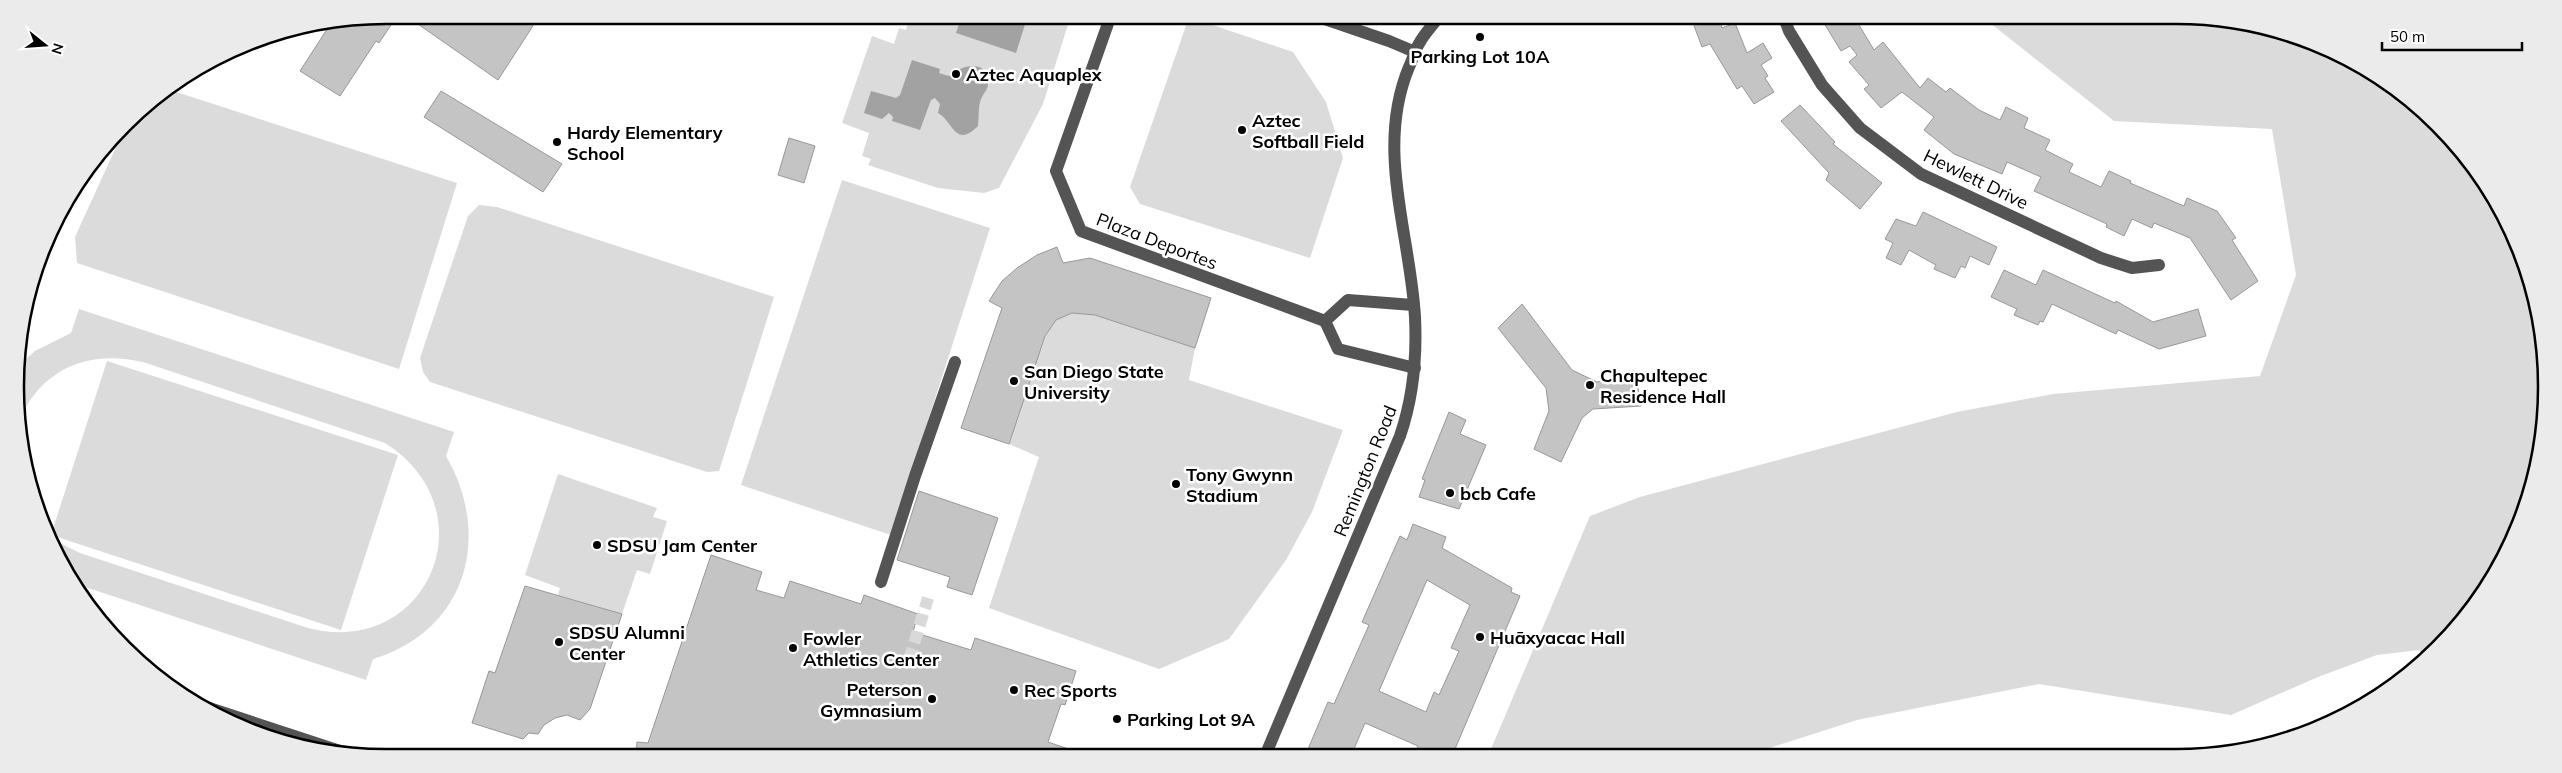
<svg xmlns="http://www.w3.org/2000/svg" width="2562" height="773" viewBox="0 0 2562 773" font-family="Mulish,sans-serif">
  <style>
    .green { fill: #dbdbdb }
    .water { fill: #a2a2a2 }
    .building { fill: #c4c4c4; stroke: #989898; fill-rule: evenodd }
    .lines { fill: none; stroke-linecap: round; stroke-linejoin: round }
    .minor-tunnel { stroke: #d9d9d9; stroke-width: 12; stroke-dasharray: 12 6; stroke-linecap: butt }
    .minor { stroke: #545454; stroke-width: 12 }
    .poi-dot { fill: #000; stroke: #fff; stroke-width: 2 }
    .labels { text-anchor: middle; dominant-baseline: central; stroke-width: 5; stroke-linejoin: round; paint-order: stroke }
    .poi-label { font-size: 18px; font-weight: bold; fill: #000; stroke: #fff; text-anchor: start }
    .street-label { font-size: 18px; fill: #000; stroke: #fff }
    .rim { fill: none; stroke: #000; stroke-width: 2.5 }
  </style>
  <rect width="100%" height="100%" fill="#fff"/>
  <g class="green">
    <polygon points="910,15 1071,15 1043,104 999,188 984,193 938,188 868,165 871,159 862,156 869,133 842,123 872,36 894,44 899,28 906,30"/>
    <polygon points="1980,15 2176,15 2248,22 2318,43 2382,78 2438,124 2485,180 2519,245 2540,314 2547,387 2540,459 2497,572 2426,659 2419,650 2377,655 2318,677 2231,715 2039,684 1857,720 1744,756 1488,756 1590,516 1640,497 1957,412 2053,394 2260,376 2296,275 2272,129 2114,121"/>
    <polygon points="1189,17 1293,52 1326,102 1343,158 1310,258 1140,204 1130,187"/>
    <polygon points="170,90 457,183 399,369 77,263 75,237 127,123 141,107"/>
    <polygon points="842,180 990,228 891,535 741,485"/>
    <polygon points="479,205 497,207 774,297 719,471 707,472 430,382 423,372 420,358 468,216"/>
    <path d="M79,309L454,432L446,456C493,537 466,631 373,659L366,680L73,583L54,540L80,553L308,628C428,659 491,510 385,443L143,362C88,349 40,369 18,423L16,411L17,367L35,351L71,333Z"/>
    <polygon points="1072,313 1095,315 1195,348 1189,380 1343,430 1312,512 1286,560 1229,639 1159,669 989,608 1039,457 1009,444 1045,336 1056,320"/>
    <polygon points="107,361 398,455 341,630 51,535"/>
    <polygon points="558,474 657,508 653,517 667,521 650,574 637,570 622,614 558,595 560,588 525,575"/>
  </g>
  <g class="water">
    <polygon points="962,15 1028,15 1016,53 956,33"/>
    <path d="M912,60L940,69L939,73L949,76C960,66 986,58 988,81C989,89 984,92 981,99C978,107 979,116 978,126C955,149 953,121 938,113L940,104L935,98L931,100L920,130L892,121L893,117L889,113L882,119L864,113L871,91L896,98L900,95Z"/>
  </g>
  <g class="building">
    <polygon points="383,15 393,22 379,43 376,41 340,96 300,71 333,20"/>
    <polygon points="405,15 540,15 498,80"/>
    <polygon points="1690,15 1718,15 1722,28 1735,23 1747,53 1763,43 1772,58 1761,65 1768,76 1765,78 1774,92 1754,104 1742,86 1737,89 1710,44 1702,47"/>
    <polygon points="1819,15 1853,15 1874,50 1883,42 1920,88 1928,78 1946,92 1950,88 1979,110 2000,120 2006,107 2028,118 2024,128 2050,140 2045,150 2073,164 2069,172 2101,187 2109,171 2131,181 2130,183 2184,206 2187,198 2217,211 2236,238 2232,240 2258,281 2231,300 2190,238 2154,223 2152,228 2132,219 2124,236 2106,227 2107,224 2034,191 2041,177 2007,162 2002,174 1954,154 1924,130 1934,117 1902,92 1881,108 1864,89 1869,85 1849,62 1857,55 1850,46 1841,51"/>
    <polygon points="441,91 562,164 543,192 424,117"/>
    <polygon points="1800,105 1835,142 1833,144 1882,183 1860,209 1826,180 1829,173 1781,121"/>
    <polygon points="789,138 815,146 804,183 778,175"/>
    <polygon points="1923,212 1997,247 1989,265 1970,256 1965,268 1961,266 1955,278 1934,269 1936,265 1909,250 1901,265 1886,258 1893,243 1885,239 1896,219 1916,226"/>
    <polygon points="1057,247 1063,263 1090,258 1211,298 1195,348 1095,315 1072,313 1056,320 1045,336 1009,444 961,428 1002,308 989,301 1002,281 1017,268 1037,255"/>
    <polygon points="2004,270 2036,285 2043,270 2115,303 2116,301 2153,322 2198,309 2206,336 2159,349 2118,330 2116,334 2052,304 2043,322 2040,321 2038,325 2014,315 2017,309 1991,297"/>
    <polygon points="1522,304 1572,370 1597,382 1636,375 1641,406 1593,409 1582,418 1561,462 1534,449 1549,411 1546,388 1498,328"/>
    <polygon points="1449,412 1466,420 1460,434 1486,445 1459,509 1419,497 1425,480 1422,479"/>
    <polygon points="919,491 998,518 972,595 947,587 950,577 897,560"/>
    <path d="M1413,524L1446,537L1442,548L1512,588L1511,592L1520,596L1452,756H1413L1418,746L1365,723L1351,756H1305L1328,702L1334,704L1369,625L1362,622L1400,536L1407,540ZM1427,580L1470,605L1451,648L1459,651L1439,695L1434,692L1426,712L1379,691Z"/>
    <polygon points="711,555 762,572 756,590 784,598 790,581 861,604 864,595 918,614 913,632 971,650 975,638 1076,671 1065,705 1061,704 1048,742 1083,754 1083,757 635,758 637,742 648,743"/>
    <polygon points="525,586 622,614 590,709 580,720 567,715 555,718 544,725 538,734 529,733 523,739 472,723 489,671 495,673"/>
  </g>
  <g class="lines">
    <polyline class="minor-tunnel" points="909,660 928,598"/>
    <g class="minor">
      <polyline points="1111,15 1056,171 1081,231 1325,321"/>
      <polyline points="1313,15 1389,41 1415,52"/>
      <polyline points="1783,15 1789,31 1822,85 1860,128 1921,174 2101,258 2132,268 2159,265"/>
      <polyline points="1413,305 1348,300 1325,321 1338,349 1415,368"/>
      <polyline points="881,582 915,476 955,362"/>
      <polyline points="194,703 352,755"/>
      <path d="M1265,756L1400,436C1413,398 1417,358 1415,317C1410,232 1375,149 1409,67C1413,59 1415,49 1420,42C1425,33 1434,24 1440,15"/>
    </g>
  </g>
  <g class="poi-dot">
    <circle cx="1480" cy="37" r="5"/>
    <circle cx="956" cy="74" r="5"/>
    <circle cx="1242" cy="130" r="5"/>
    <circle cx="557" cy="142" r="5"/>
    <circle cx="1014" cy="381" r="5"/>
    <circle cx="1590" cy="385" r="5"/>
    <circle cx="1176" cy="484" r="5"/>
    <circle cx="1450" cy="493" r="5"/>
    <circle cx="597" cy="545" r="5"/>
    <circle cx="1480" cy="637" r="5"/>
    <circle cx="559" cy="642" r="5"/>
    <circle cx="793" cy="648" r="5"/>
    <circle cx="1014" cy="690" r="5"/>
    <circle cx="932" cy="699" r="5"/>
    <circle cx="1117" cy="719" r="5"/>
  </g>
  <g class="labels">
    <g class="poi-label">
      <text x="1480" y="56" text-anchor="middle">Parking Lot 10A</text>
      <text x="966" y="74">Aztec Aquaplex</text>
      <text x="1252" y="120">Aztec<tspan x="1252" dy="21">Softball Field</tspan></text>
      <text x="567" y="132">Hardy Elementary<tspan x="567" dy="21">School</tspan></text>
      <text x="1024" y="371">San Diego State<tspan x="1024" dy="21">University</tspan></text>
      <text x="1600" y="375">Chapultepec<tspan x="1600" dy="21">Residence Hall</tspan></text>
      <text x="1186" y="474">Tony Gwynn<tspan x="1186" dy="21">Stadium</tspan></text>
      <text x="1460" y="493">bcb Cafe</text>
      <text x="607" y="545">SDSU Jam Center</text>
      <text x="569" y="632">SDSU Alumni<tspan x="569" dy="21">Center</tspan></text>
      <text x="1490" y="637">Huāxyacac Hall</text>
      <text x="803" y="638">Fowler<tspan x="803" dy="21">Athletics Center</tspan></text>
      <text x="922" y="689" text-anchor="end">Peterson<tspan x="922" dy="21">Gymnasium</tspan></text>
      <text x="1024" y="690">Rec Sports</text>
      <text x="1127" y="719">Parking Lot 9A</text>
    </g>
    <g class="street-label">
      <text transform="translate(1976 179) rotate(26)">Hewlett Drive</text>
      <text transform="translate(1157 241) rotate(21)">Plaza Deportes</text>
      <text transform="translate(1365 471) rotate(-68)">Remington Road</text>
    </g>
  </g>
  <path d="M0 0H2562V773H0ZM386 24H2176A362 362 0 0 1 2538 386V387A362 362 0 0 1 2176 749H386A362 362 0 0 1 24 387V386A362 362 0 0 1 386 24Z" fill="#ebebeb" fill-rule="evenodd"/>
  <path class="rim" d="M386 24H2176A362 362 0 0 1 2538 386V387A362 362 0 0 1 2176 749H386A362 362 0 0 1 24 387V386A362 362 0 0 1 386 24Z"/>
  <g transform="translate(45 45) rotate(107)" stroke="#ffffff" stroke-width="4" paint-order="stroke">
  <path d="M0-4L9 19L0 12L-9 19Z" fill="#000000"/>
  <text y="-8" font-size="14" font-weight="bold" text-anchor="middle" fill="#000000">N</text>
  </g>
  <path d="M2382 42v8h140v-8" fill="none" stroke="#000000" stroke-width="2.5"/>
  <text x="2390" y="42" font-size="15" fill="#000000" stroke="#ffffff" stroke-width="4" paint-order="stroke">50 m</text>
</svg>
